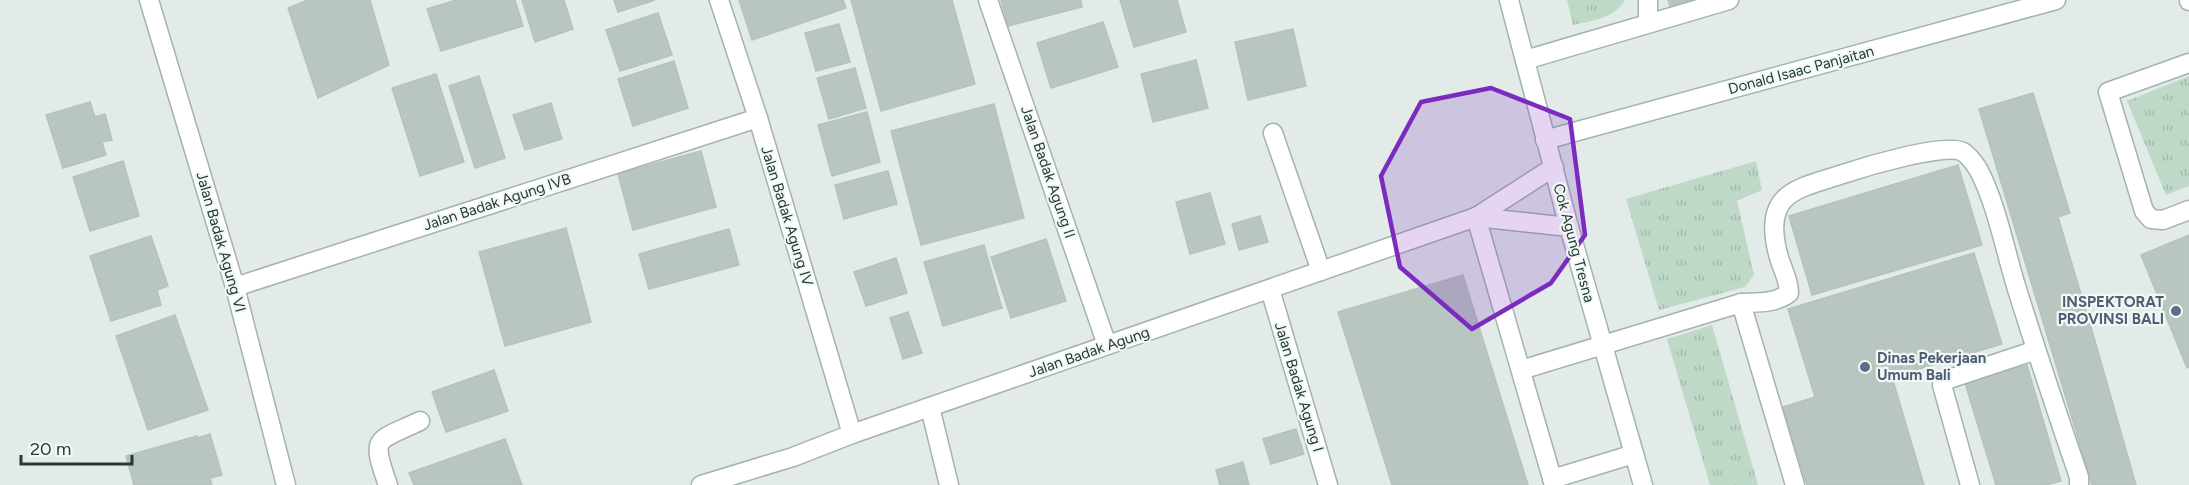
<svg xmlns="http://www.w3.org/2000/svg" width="2189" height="485" viewBox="0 0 2189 485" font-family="Figtree,sans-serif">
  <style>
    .grass { fill: url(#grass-tufts) }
    .building { fill: #b8c5c1; stroke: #b5c3bf; stroke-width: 1.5 }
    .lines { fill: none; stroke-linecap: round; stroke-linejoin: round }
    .lane-casing { stroke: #a5b2af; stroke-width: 21 }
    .street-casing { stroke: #a5b2af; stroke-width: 21 }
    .secondary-casing { stroke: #a2b5b0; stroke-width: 21 }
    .lane { stroke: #fff; stroke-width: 18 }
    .street { stroke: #fff; stroke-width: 18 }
    .secondary { stroke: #fff; stroke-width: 18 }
    .marked { fill: #7b2cbf; fill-opacity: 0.2; stroke: #7b2cbf; stroke-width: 4.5; stroke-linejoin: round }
    .service-dot { fill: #5c6f8a; stroke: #f2f8f5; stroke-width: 2 }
    .labels { text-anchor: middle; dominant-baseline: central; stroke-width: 4.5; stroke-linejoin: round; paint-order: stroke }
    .street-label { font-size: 15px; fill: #243a36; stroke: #f2f8f5 }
    .service-label { font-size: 15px; font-weight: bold; fill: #4e5e75; stroke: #f2f8f5; text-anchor: end }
  </style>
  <defs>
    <pattern id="grass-tufts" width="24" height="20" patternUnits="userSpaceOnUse" patternTransform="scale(1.5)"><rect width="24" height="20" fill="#bed9c7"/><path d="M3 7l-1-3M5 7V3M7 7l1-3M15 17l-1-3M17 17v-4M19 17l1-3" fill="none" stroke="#a3bbac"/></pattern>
  </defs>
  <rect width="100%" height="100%" fill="#e2ebe8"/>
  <g class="grass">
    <path d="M1567,0H1625C1615,18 1592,21 1573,25Z"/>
    <polygon points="2189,76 2189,186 2166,195 2127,101"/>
    <polygon points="1756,161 1762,190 1737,201 1754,275 1745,287 1659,310 1626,199"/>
    <polygon points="1712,325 1758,485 1710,485 1667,339"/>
  </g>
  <g class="building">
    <polygon points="308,0 370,0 389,65 318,98 288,8"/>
    <polygon points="456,0 515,0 523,26 441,51 427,9"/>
    <polygon points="522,0 564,0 573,29 535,42"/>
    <polygon points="614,0 655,0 618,12"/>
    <polygon points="739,0 843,0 846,8 752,40"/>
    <polygon points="851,0 952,0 975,84 881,111"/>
    <polygon points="1001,0 1081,0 1082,7 1008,26"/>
    <polygon points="1120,0 1177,0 1186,32 1134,47"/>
    <polygon points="1668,0 1710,0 1672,12"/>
    <polygon points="658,13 672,55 620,71 606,30"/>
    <polygon points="1103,22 1118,67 1051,88 1037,43"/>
    <polygon points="839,24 850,62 816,71 805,33"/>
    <polygon points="1293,29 1306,86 1248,100 1235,42"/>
    <polygon points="1196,60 1208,108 1153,122 1141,74"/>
    <polygon points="674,61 688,108 633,126 618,79"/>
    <polygon points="855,68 866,108 829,119 817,78"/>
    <polygon points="436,74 464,162 420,176 392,88"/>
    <polygon points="479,76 505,158 475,168 449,86"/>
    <polygon points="2033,93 2070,213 2058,217 2095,341 2053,355 1979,109"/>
    <polygon points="90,102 95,117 105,114 112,140 102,142 106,155 63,168 46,115"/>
    <polygon points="551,103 562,139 525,150 513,115"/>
    <polygon points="994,104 1024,218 921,245 891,131"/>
    <polygon points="867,112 880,162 832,176 818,125"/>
    <polygon points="701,151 716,207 633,230 618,174"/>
    <polygon points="123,161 139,216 90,231 73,177"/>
    <polygon points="1958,165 1982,245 1812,295 1789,216"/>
    <polygon points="888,171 897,204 844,219 835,185"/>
    <polygon points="1210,193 1225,244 1190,254 1176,202"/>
    <polygon points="1260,216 1268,242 1239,250 1232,224"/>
    <polygon points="566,228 591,322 505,346 479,252"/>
    <polygon points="729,229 739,265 649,289 639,254"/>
    <polygon points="2189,235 2189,367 2187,368 2141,255"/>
    <polygon points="151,236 168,286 157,290 161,305 111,321 90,256"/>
    <polygon points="1046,239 1066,301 1011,318 991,257"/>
    <polygon points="984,245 1002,308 943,326 924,262"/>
    <polygon points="1974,253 2002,344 1892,377 1924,485 1807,485 1783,407 1815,397 1788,309"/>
    <polygon points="896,258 907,293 866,306 854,272"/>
    <polygon points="1463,275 1528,485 1392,485 1338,312"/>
    <polygon points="908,312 922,353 903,359 890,318"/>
    <polygon points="175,315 208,410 148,430 116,336"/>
    <polygon points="2095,341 2136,485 2092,485 2053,355"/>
    <polygon points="2027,365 2061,481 2046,485 1996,485 1965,383"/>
    <polygon points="494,370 508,411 446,432 432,392"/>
    <polygon points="1296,429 1304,454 1271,464 1263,439"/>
    <polygon points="210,434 222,475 210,478 212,485 134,485 126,456 197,436 198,438"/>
    <polygon points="505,439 522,485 414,485 409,473"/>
    <polygon points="1243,462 1249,485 1220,485 1216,470"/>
  </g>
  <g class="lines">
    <defs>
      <g id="lane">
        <polyline points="1648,0 1648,23"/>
        <polyline points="2189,0 2189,1"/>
        <polyline points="1525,60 1729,0"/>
        <polyline points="2189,63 2108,92 2144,211 2151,219 2163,220 2189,210"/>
        <polyline points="1273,133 1321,271"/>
        <polyline points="1476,217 1554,485"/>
        <path d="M1741,303C1758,302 1775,304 1789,293C1789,279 1781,267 1778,254C1762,192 1797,189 1843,174C1864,167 1946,142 1963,152C1968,155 1975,164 1978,169C1996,202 2005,250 2016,286C2036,350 2057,413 2079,477V485"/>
        <polyline points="1521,370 1741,303 1795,485"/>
        <polyline points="1552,479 1634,454"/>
        <path d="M388,485C370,435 376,442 420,421"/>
        <polyline points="1970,485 1942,385 1943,381 2036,350"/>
      </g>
      <g id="street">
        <polyline points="149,0 235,287 286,485"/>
        <polyline points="719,0 758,118 852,434"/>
        <polyline points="988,0 1107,345"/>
        <polyline points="1476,217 1569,227"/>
        <polyline points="235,287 758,118"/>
        <polyline points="1270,289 1328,485"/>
        <polyline points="930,407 949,485"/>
        <polyline points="701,485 793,457 852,434 1476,217 1554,167"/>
      </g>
      <g id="secondary">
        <polyline points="1509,0 1569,227 1643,485"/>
        <polyline points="1545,140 2056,0"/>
      </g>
    </defs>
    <use href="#lane" class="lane-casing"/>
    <use href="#street" class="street-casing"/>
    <use href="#secondary" class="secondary-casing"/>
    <use href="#lane" class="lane"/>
    <use href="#street" class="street"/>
    <use href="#secondary" class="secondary"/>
  </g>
  <path class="marked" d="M1491,88L1570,119L1585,235L1551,283L1472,329L1400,267L1381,176L1421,102Z"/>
  <g class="service-dot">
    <circle cx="2176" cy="311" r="6"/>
    <circle cx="1865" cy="367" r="6"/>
  </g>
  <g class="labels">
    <g class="street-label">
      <text transform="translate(1801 70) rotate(-15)">Donald Isaac Panjaitan</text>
      <text transform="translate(1048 172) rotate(71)">Jalan Badak Agung II</text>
      <text transform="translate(497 202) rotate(-18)">Jalan Badak Agung IVB</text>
      <text transform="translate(787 216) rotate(73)">Jalan Badak Agung IV</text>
      <text transform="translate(221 242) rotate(74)">Jalan Badak Agung VI</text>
      <text transform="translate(1574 243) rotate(75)">Cok Agung Tresna</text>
      <text transform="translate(1089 352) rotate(-19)">Jalan Badak Agung</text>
      <text transform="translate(1299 387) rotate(73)">Jalan Badak Agung I</text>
    </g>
    <g class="service-label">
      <text x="2164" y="302">INSPEKTORAT<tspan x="2164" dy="17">PROVINSI BALI</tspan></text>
      <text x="1877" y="358" text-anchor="start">Dinas Pekerjaan<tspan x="1877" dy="17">Umum Bali</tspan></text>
    </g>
  </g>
  <path d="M21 455v9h111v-9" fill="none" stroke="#243a36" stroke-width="3"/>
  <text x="30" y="455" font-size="18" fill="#243a36" stroke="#f2f8f5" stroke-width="4.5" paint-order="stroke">20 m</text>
</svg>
